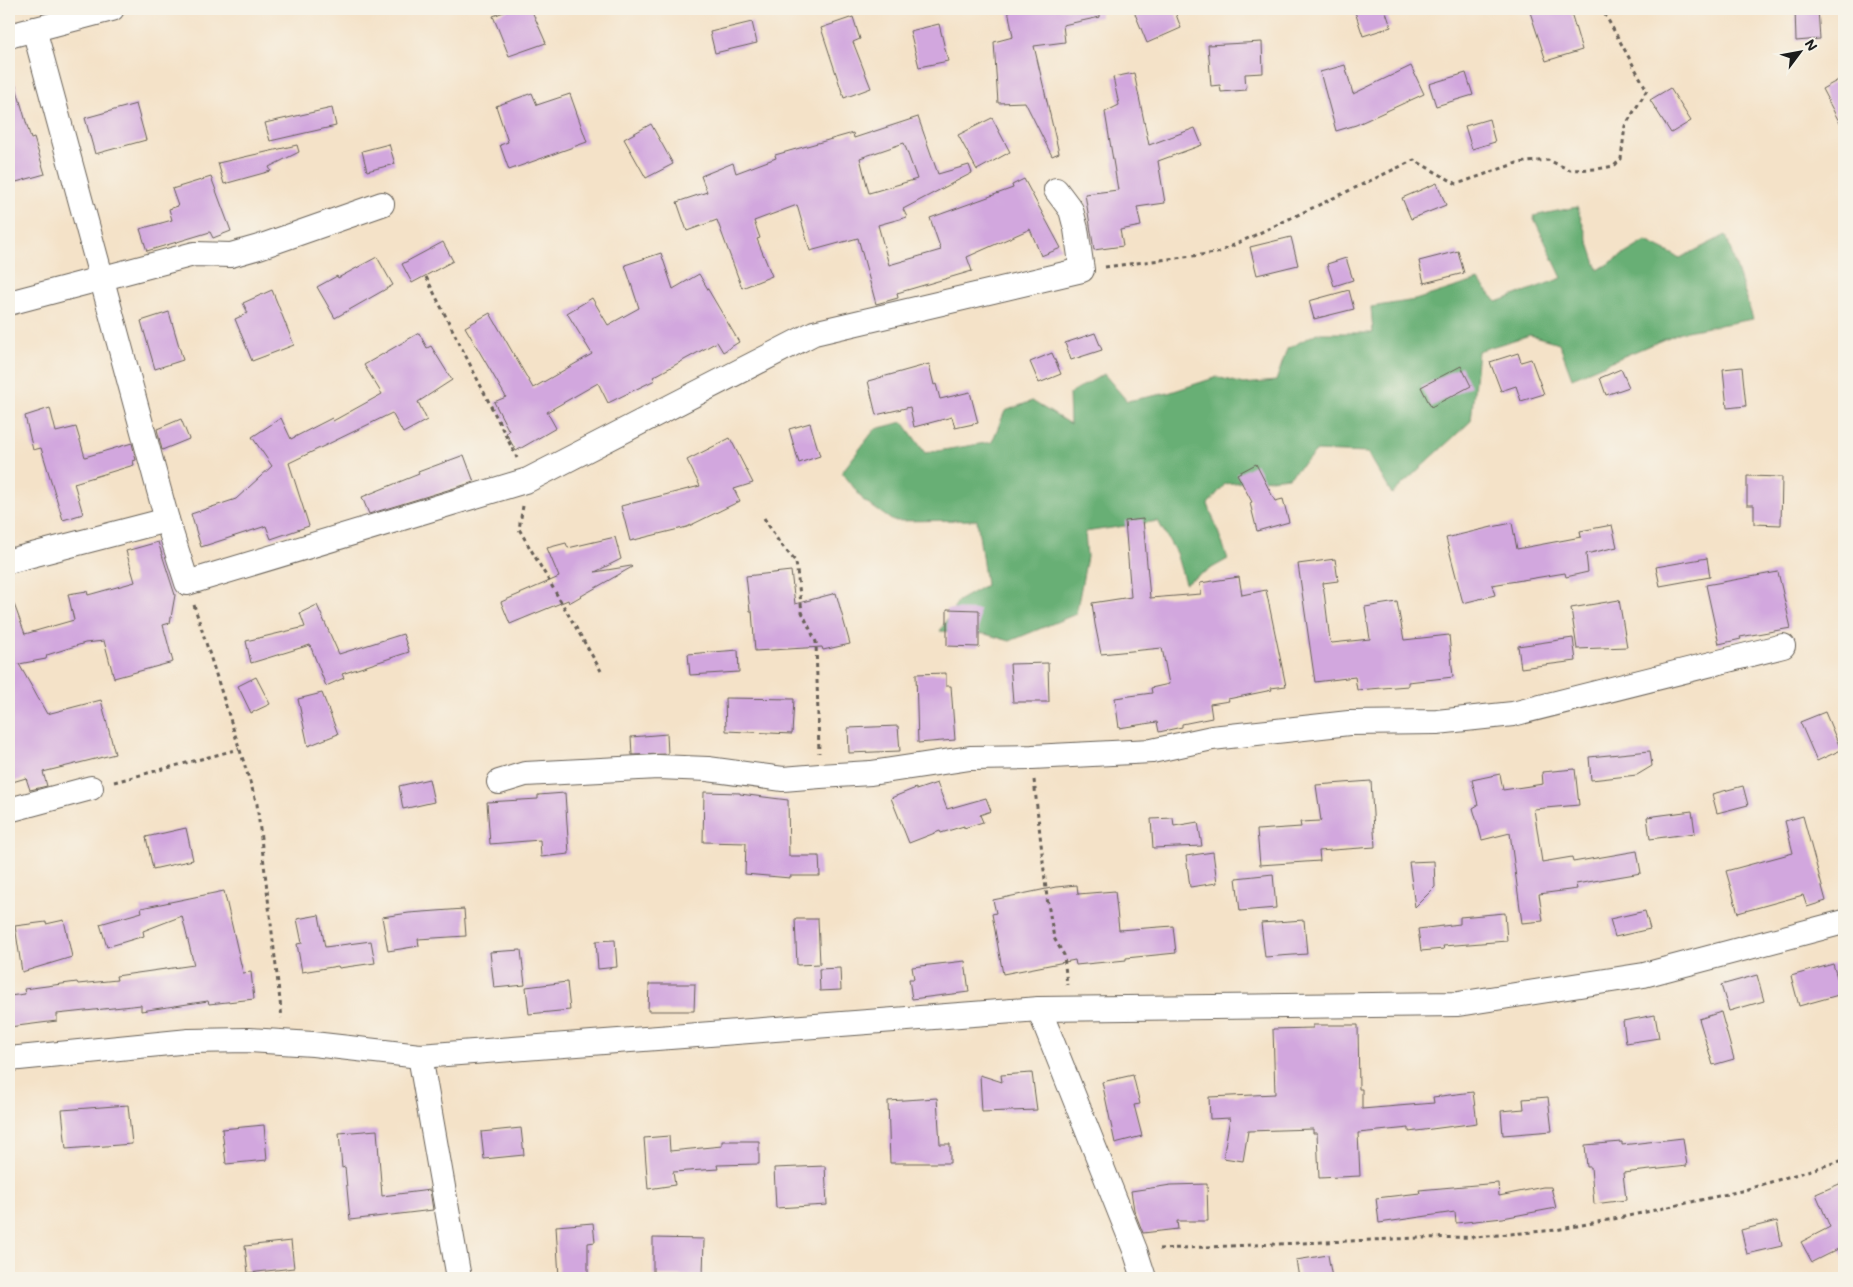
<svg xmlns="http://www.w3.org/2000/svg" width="1853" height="1287" viewBox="0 0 1853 1287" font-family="Mali,sans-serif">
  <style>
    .forest { fill: #68af74; stroke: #426648 }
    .building { fill: #d2a7de; fill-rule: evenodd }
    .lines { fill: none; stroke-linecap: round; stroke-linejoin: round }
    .minor-casing { stroke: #686158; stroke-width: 26 }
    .path { stroke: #686158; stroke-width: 3; stroke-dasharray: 4 4; stroke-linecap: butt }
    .minor { stroke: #fff; stroke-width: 24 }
  </style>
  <rect width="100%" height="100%" fill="#f7f3e8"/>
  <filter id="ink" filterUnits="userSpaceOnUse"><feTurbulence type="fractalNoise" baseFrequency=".02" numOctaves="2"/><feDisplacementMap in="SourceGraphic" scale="10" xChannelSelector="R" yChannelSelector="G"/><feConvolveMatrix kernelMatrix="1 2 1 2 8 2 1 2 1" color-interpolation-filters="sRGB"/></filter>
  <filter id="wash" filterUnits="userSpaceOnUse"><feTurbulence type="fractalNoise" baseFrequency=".0096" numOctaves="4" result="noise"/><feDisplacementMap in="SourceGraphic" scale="20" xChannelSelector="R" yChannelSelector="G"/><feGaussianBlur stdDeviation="1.12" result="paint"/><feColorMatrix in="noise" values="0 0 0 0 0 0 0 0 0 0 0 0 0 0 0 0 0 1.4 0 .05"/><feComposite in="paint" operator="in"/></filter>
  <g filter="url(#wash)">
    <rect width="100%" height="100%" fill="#f4e2c8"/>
    <polygon class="forest" points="1577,207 1598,270 1646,241 1680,258 1726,235 1753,319 1681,332 1572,378 1559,343 1530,335 1478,351 1471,421 1392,494 1368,453 1317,451 1289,477 1225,484 1208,504 1228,559 1185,583 1176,553 1158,521 1085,532 1087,557 1076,614 1010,641 985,634 940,631 958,601 986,585 977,520 893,521 864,501 842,472 875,429 903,422 925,453 992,442 1005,411 1032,401 1070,424 1069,394 1104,374 1127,401 1168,393 1217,377 1243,384 1276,381 1287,349 1317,333 1373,333 1371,307 1415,300 1478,280 1497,302 1562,278 1533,216"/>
    <g id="blocks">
      <g class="building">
        <polygon points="512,9 531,9 546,43 509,56 493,16"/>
        <polygon points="1008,9 1100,9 1100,17 1063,25 1065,42 1034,46 1059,153 1052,156 1025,102 998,103 994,42 1013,37"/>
        <polygon points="1133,9 1174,9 1181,28 1147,43"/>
        <polygon points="1354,9 1385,9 1391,27 1363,36"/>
        <polygon points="1529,9 1570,9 1582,50 1546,61"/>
        <polygon points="1795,9 1818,9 1820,39 1796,41"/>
        <polygon points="853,17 860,39 853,42 871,88 844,98 821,28"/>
        <polygon points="752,22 757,43 715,53 710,32"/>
        <polygon points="939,24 948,61 919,67 910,31"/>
        <polygon points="1262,42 1263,73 1245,74 1246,90 1221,92 1220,85 1211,86 1208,45"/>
        <polygon points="1345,65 1353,94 1411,66 1424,94 1356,125 1336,131 1320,72"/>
        <polygon points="1134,73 1149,145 1195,128 1202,145 1158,161 1165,203 1137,207 1141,226 1120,230 1123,246 1094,250 1085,194 1118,190 1105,112 1119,105 1113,77"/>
        <polygon points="1466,73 1473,95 1436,106 1429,84"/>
        <polygon points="1844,77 1844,131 1822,89"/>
        <polygon points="14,80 31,139 34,138 45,174 9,184 9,81"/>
        <polygon points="1670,88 1691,121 1671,133 1650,100"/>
        <polygon points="532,93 537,105 570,94 587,142 509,170 500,145 508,142 496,106"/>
        <polygon points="136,104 146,140 95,154 85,118"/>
        <polygon points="332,108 336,126 270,141 265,123"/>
        <path d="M918,117L938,174L969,165L972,173L903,209L907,217L878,225L889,265L941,250L930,218L1013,188L1012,185L1024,179L1061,248L1041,256L1030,229L967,257L972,271L897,293L898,298L876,304L858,238L810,251L797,205L754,221L760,238L757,239L772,276L742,288L717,220L687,231L677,202L707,192L701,176L733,163L736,173L776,158L775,155L853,133L854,138ZM904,143L917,179L869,193L860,158Z"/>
        <polygon points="992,118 1010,152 977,170 958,135"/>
        <polygon points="1489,119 1495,142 1472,149 1465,126"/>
        <polygon points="651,124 673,164 646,178 624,139"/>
        <polygon points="389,144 395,164 367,171 362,151"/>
        <polygon points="297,145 299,152 269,167 271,171 224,184 218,163"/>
        <polygon points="211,177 231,231 213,238 210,232 147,251 140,229 172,220 169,209 178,206 172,189"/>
        <polygon points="1437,183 1446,205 1411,219 1402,198"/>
        <polygon points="1291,237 1298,265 1257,275 1250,247"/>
        <polygon points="443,242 453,261 412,283 402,264"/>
        <polygon points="1458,251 1464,273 1424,283 1419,261"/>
        <polygon points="661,253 673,289 699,274 739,342 723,352 717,342 653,377 655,380 608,403 598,383 547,412 556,428 516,451 506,433 509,431 494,402 506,397 465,327 490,313 533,388 592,354 567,313 592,298 608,325 639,308 625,265"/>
        <polygon points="377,257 393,285 335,318 317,287 337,276 338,278"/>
        <polygon points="1346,258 1353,280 1334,286 1327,264"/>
        <polygon points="272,290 294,345 252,361 235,319 248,313 243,303"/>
        <polygon points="1349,290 1354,309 1314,319 1309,301"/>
        <polygon points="169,312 183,360 155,369 141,321"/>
        <polygon points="419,333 427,348 431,346 452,380 418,402 427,420 403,433 392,413 289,463 309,526 271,539 266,526 201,547 191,514 236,499 272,466 252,437 281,418 291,439 332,418 333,421 382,394 364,365"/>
        <polygon points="1095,333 1102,350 1071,360 1065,343"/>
        <polygon points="1052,353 1061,374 1039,383 1030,362"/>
        <polygon points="1518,353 1521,362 1531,359 1544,394 1521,401 1516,386 1501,391 1490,362"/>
        <polygon points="929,364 934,385 936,384 940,399 970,392 978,423 955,428 952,417 914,427 910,407 876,415 868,381"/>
        <polygon points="1461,366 1471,386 1431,407 1421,387"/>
        <polygon points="1742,367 1746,406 1727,408 1723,369"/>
        <polygon points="1621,369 1629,387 1606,395 1600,378"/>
        <polygon points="50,408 56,432 76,427 85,457 132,443 136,460 133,461 134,465 74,483 83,514 63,520 41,448 33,450 25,416"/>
        <polygon points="181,419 189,439 162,450 157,429"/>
        <polygon points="810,423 820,456 799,463 789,429"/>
        <polygon points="730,438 753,483 734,489 740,501 687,527 630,541 621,506 700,486 687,460"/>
        <polygon points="464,455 474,482 369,514 362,497 419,474 418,472"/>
        <polygon points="1256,464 1275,501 1283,499 1289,522 1257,531 1250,503 1252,502 1237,474"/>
        <polygon points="1747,476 1782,477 1781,525 1754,524 1754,505 1747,505"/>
        <polygon points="1143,519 1150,598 1201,594 1200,583 1239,577 1242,595 1266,590 1286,686 1271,688 1272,690 1228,699 1229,701 1210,704 1212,718 1182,724 1182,727 1159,732 1157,722 1119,728 1115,698 1152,693 1151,688 1169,684 1162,648 1101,654 1095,624 1092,603 1131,597 1125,521"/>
        <polygon points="1512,523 1517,549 1581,537 1580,531 1612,525 1617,547 1586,554 1588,572 1566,577 1565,573 1492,585 1495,595 1463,603 1446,538 1492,527"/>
        <polygon points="615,537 621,559 595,572 631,566 632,567 569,603 568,600 510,624 501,602 559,577 547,548 566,543 568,548"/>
        <polygon points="158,542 175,595 170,623 163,625 173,662 114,678 104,641 85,643 47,655 46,659 19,664 47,714 101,700 115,754 43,772 47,786 30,790 26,778 9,783 9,596 11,596 25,634 74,620 68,594 87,591 88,595 135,582 126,551"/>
        <polygon points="1707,558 1710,577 1660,586 1656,567"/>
        <polygon points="1335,559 1338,581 1323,583 1330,641 1332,643 1370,639 1365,607 1397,602 1404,640 1449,635 1453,677 1408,682 1408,686 1357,690 1355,677 1315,682 1298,564"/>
        <polygon points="791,571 795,604 836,593 850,644 823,650 822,647 755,651 752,611 750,611 746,576"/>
        <polygon points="1778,572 1791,628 1740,637 1741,639 1719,644 1706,585"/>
        <polygon points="1619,600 1627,647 1577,649 1571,608"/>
        <polygon points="317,605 339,654 403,634 409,652 342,674 344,678 326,686 310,645 251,663 246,641 305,627 300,613"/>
        <polygon points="947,609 979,610 979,647 947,646"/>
        <polygon points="1573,638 1576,661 1521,668 1518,646"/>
        <polygon points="738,650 739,672 690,675 688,654"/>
        <polygon points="1048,663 1049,702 1013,702 1010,664"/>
        <polygon points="946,673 946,686 951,686 955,740 918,743 916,674"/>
        <polygon points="256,677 270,704 251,713 238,686"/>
        <polygon points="322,693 338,734 308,746 298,699"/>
        <polygon points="725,698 794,699 792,734 726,731"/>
        <polygon points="1825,712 1841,750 1817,761 1800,722"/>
        <polygon points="898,726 900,751 849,753 848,728"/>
        <polygon points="667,734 668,754 632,755 631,737"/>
        <polygon points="1650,751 1652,766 1637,775 1591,780 1589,757"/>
        <polygon points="1575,769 1579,805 1534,809 1542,862 1572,857 1573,862 1637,851 1641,873 1576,884 1577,889 1539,894 1543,921 1522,923 1510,833 1482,840 1473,808 1478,805 1472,780 1500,774 1503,790 1543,784 1542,772"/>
        <polygon points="429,779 434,802 403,809 399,786"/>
        <polygon points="1371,781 1375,847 1319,851 1320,861 1260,865 1257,830 1301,827 1300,822 1321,821 1316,785"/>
        <polygon points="937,783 947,809 986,798 991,811 980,815 983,822 964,828 964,826 941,833 940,831 909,843 891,798 916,788 916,790"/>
        <polygon points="1743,786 1748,805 1717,813 1712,794"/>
        <polygon points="704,792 740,793 740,794 788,800 789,856 819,856 820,876 790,876 790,878 745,874 746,843 703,842"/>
        <polygon points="565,793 569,854 541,857 540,840 490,844 487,802 538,799 538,795"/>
        <polygon points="1692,811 1695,833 1650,839 1647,817"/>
        <polygon points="1803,816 1826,901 1807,907 1803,895 1738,913 1726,871 1793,853 1785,821"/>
        <polygon points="1173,818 1174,826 1198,822 1202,846 1153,848 1151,819"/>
        <polygon points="186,828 193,860 153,869 146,837"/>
        <polygon points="1213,852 1217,883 1190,887 1186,856"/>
        <polygon points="1434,861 1435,887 1415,907 1409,862"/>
        <polygon points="1273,874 1276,908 1240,911 1236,878"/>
        <polygon points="1077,885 1078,894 1115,891 1119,930 1173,926 1176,953 1126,958 1126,960 1076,965 1075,960 1003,974 992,914 996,913 993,900 1056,887"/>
        <polygon points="224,891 243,973 251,972 254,999 209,1004 208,1001 141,1011 141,1005 57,1014 57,1021 9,1027 9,996 25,994 24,989 77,982 78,984 117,980 116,976 194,965 182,916 143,931 144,936 107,947 100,924 142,912 141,908"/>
        <polygon points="464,909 466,936 418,939 419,946 388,951 382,917 409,913"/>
        <polygon points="1645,911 1650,929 1615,937 1610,919"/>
        <polygon points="1505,913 1507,941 1443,946 1444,949 1421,951 1418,929 1460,924 1460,917"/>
        <polygon points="319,915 325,947 371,941 375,963 339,968 338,966 302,972 297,944 302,943 297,919"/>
        <polygon points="795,919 818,919 820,964 797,965"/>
        <polygon points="64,920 72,957 22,972 15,926 46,922 46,924"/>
        <polygon points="1304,920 1307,954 1265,957 1261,923"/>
        <polygon points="615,940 617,967 598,969 596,941"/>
        <polygon points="521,950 525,985 494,988 490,952"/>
        <polygon points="965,961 969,992 912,999 909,979 914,979 912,967"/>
        <polygon points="1833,964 1842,994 1799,1006 1791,976"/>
        <polygon points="840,968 841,990 820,991 819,969"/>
        <polygon points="1757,975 1764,1001 1729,1011 1721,985"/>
        <polygon points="567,982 570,1010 529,1014 526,987"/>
        <polygon points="649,984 695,984 694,1011 648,1011"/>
        <polygon points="1721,1012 1734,1059 1713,1065 1699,1019"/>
        <polygon points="1655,1015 1659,1038 1626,1043 1623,1021"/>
        <polygon points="1313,1025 1358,1025 1359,1089 1362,1089 1362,1109 1434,1103 1433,1097 1473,1092 1477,1123 1409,1132 1409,1128 1358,1133 1360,1176 1319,1178 1317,1133 1313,1133 1313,1129 1248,1131 1243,1161 1223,1158 1230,1118 1210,1119 1209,1097 1275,1094 1273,1029 1313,1028"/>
        <polygon points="1032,1073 1037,1110 982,1112 980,1075 1002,1082 1001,1075"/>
        <polygon points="1133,1075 1140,1104 1134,1105 1142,1136 1115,1143 1102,1082"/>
        <polygon points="1548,1097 1552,1131 1503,1135 1501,1111 1524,1109 1523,1099"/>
        <polygon points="937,1098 940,1144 950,1144 950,1163 890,1163 888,1101"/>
        <polygon points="128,1105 132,1144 66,1149 62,1110"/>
        <polygon points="264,1125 267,1160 226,1164 222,1129"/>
        <polygon points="521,1128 524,1155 484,1159 481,1132"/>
        <polygon points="377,1130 382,1196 430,1190 433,1210 350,1220 345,1167 342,1168 339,1133"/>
        <polygon points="669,1136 670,1151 722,1146 722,1141 759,1141 759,1164 717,1165 718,1169 673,1172 675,1185 648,1189 644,1138"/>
        <polygon points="1683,1138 1687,1166 1623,1173 1626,1200 1594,1204 1591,1167 1587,1167 1585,1145 1622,1142 1622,1145"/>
        <polygon points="825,1166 827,1205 776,1208 774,1168"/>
        <polygon points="1844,1182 1844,1259 1840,1248 1812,1262 1801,1242 1830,1227 1816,1194"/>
        <polygon points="1498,1183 1499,1196 1543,1187 1551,1187 1556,1208 1503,1218 1456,1223 1455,1212 1379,1223 1376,1198 1420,1193 1419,1190"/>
        <polygon points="1207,1184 1208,1221 1177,1221 1178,1229 1143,1233 1134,1210 1131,1191 1171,1185"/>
        <polygon points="1777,1221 1782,1246 1747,1254 1741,1230"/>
        <polygon points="593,1223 595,1242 588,1243 588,1278 559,1278 556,1226"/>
        <polygon points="653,1238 704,1239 703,1276 653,1275"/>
        <polygon points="291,1241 294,1268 248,1273 245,1246"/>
        <polygon points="1328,1255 1332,1278 1299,1278 1296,1260"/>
      </g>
    </g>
  </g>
  <g filter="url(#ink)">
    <use href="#blocks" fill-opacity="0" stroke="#686158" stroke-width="1"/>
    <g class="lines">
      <defs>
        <g id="minor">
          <polyline points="34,29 167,520 187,583 528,480 814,333 1082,270 1076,229 1071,210 1056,190"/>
          <polyline points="9,36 112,9"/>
          <polyline points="9,303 194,254 231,255 259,247 382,204"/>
          <polyline points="9,561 167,520"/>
          <polyline points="499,782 525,774 658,767 708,769 783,779 820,776 871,773 970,758 1032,757 1152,751 1212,738 1349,723 1437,722 1513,714 1783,646"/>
          <polyline points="9,810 91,788"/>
          <polyline points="1039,1009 1135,1250 1144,1278"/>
          <polyline points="420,1056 459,1278"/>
          <polyline points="9,1059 189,1041 249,1040 313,1044 420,1056 1039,1009 1458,1004 1644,975 1844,922"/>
        </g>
      </defs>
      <use href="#minor" class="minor-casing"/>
      <g class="path">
        <polyline points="1105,267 1217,253 1414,160 1457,184 1517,163 1548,160 1570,170 1597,169 1614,166 1621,159 1625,126 1647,90 1602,9"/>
        <polyline points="426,277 517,458"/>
        <polyline points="523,506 519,529 601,671"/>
        <polyline points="764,518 779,542 796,562 802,612 816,642 819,753"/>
        <polyline points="194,605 257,804 282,1018"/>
        <polyline points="1034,780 1047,898 1054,938 1064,955 1067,985"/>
        <polyline points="114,782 239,749"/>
        <polyline points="1159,1249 1419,1238 1475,1237 1556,1230 1619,1218 1741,1191 1844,1160"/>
      </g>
      <use href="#minor" class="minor"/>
    </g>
  </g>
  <rect width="1853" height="1287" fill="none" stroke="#f7f3e8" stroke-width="30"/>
  <g transform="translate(1800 52) rotate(58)" stroke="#f7f3e8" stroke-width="4" paint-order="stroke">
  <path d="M0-4L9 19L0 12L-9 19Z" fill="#1c1c1c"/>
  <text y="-8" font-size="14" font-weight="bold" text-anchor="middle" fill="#1c1c1c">N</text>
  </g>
</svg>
